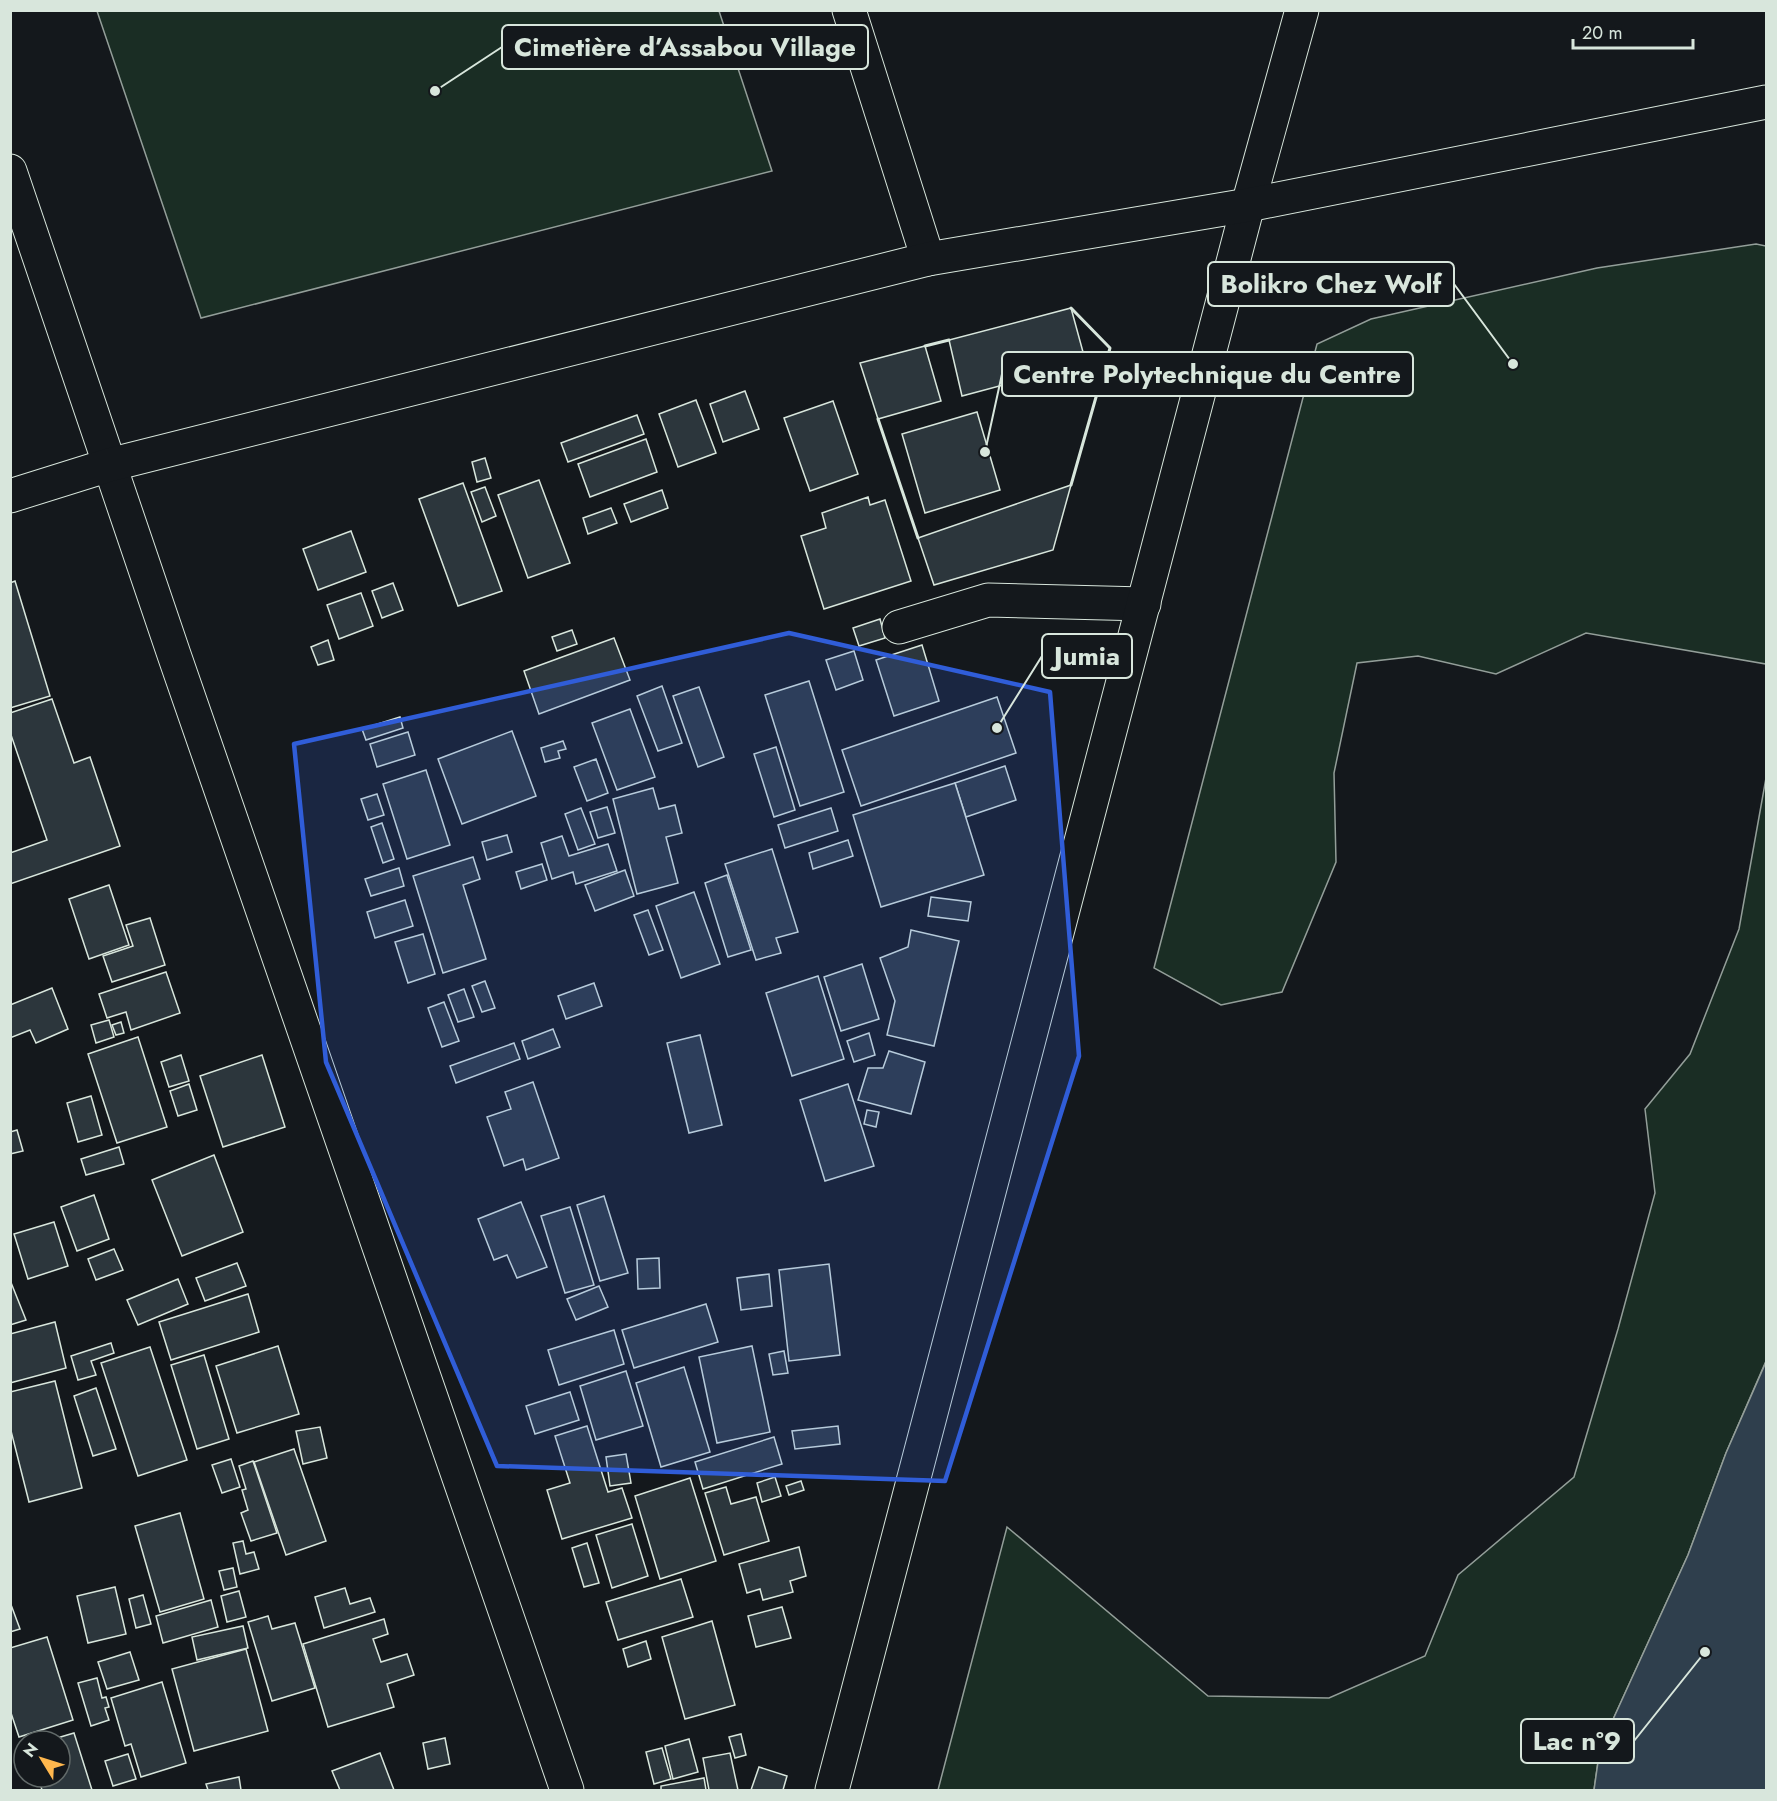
<svg xmlns="http://www.w3.org/2000/svg" width="1777" height="1801" viewBox="0 0 1777 1801" font-family="Jost,sans-serif">
  <style>
    .green { fill: #1a2d24; stroke: #939e99; stroke-width: 1.5 }
    .water { fill: #2f3f4d; stroke: #939e99; stroke-width: 1.5 }
    .building { fill: #2c363c; stroke: #d8e6dc; stroke-width: 1.5 }
    .lines { fill: none; stroke-linecap: round; stroke-linejoin: round }
    .street-casing { stroke: #d8e6dc; stroke-width: 35 }
    .secondary-casing { stroke: #d8e6dc; stroke-width: 35 }
    .street { stroke: #14181c; stroke-width: 33 }
    .secondary { stroke: #14181c; stroke-width: 33 }
    .wall { stroke: #d8e6dc; stroke-width: 3 }
    .marked { fill: #305dd8; fill-opacity: 0.2; stroke: #305dd8; stroke-width: 4.5; stroke-linejoin: round }
    .leader { fill: none; stroke: #d8e6dc; stroke-width: 2 }
    .callout-dot { fill: #d8e6dc; stroke: #14181c; stroke-width: 2 }
    .callout { fill: #14181c; stroke: #d8e6dc; stroke-width: 2 }
    .callout-label { font-size: 26px; text-anchor: middle; font-weight: bold; fill: #d8e6dc }
  </style>
  <rect width="100%" height="100%" fill="#14181c"/>
  <g class="green">
    <polygon points="97,11 719,11 772,171 201,318"/>
    <polygon points="1756,244 1766,246 1766,664 1586,633 1496,674 1418,656 1357,663 1334,773 1336,862 1282,992 1221,1005 1154,968 1317,344 1371,319 1597,268"/>
    <polygon points="1766,778 1766,1361 1726,1453 1688,1555 1600,1748 1594,1790 938,1790 1007,1527 1208,1696 1329,1698 1425,1656 1458,1575 1574,1477 1618,1329 1655,1193 1645,1109 1690,1054 1739,929"/>
  </g>
  <polygon class="water" points="1766,1362 1766,1790 1594,1790 1600,1748 1688,1555 1726,1453"/>
  <g class="building">
    <polygon points="1071,308 1086,363 962,396 949,340"/>
    <polygon points="925,346 941,401 878,419 860,363"/>
    <polygon points="745,391 759,429 723,442 710,404"/>
    <polygon points="696,400 716,453 678,467 659,414"/>
    <polygon points="833,401 858,474 810,491 784,418"/>
    <polygon points="977,412 1000,490 925,513 902,434"/>
    <polygon points="637,415 644,434 568,462 561,443"/>
    <polygon points="646,439 657,472 590,497 578,464"/>
    <polygon points="485,458 491,478 477,482 472,462"/>
    <polygon points="539,480 570,563 528,578 498,495"/>
    <polygon points="463,483 502,591 458,606 419,499"/>
    <polygon points="1071,485 1053,550 934,585 918,538"/>
    <polygon points="485,487 496,516 482,522 471,492"/>
    <polygon points="662,490 668,508 631,522 624,504"/>
    <polygon points="868,497 870,505 885,500 911,581 824,609 801,536 826,528 822,513"/>
    <polygon points="611,508 617,523 588,534 583,518"/>
    <polygon points="351,531 366,572 318,590 303,549"/>
    <polygon points="15,581 50,696 10,708 10,583"/>
    <polygon points="393,583 403,610 382,618 372,591"/>
    <polygon points="361,593 373,626 339,639 327,605"/>
    <polygon points="880,619 885,638 859,646 853,628"/>
    <polygon points="572,630 577,644 557,651 552,637"/>
    <polygon points="614,638 630,680 539,714 524,671"/>
    <polygon points="328,640 334,660 318,665 311,647"/>
    <polygon points="922,645 939,701 894,716 876,660"/>
    <polygon points="854,651 863,680 836,690 826,660"/>
    <polygon points="809,681 844,792 800,806 765,695"/>
    <polygon points="662,686 682,743 658,751 637,696"/>
    <polygon points="699,687 724,757 698,767 673,696"/>
    <polygon points="997,697 1016,753 861,806 842,750"/>
    <polygon points="52,699 74,763 90,757 120,846 10,884 10,853 47,840 10,732 10,713"/>
    <polygon points="630,709 655,777 617,790 592,723"/>
    <polygon points="400,717 403,728 366,740 362,729"/>
    <polygon points="512,731 536,796 462,824 438,759"/>
    <polygon points="408,732 415,755 377,767 370,744"/>
    <polygon points="563,741 566,749 558,751 560,758 545,762 541,748"/>
    <polygon points="776,747 795,810 774,817 754,754"/>
    <polygon points="596,759 608,793 587,801 574,767"/>
    <polygon points="1005,766 1016,800 966,817 955,783"/>
    <polygon points="426,770 450,845 407,859 383,784"/>
    <polygon points="955,783 984,875 881,907 853,815"/>
    <polygon points="653,788 659,809 675,805 682,833 666,837 678,883 637,894 613,799"/>
    <polygon points="377,794 384,815 368,820 361,799"/>
    <polygon points="607,807 615,833 598,838 590,812"/>
    <polygon points="581,808 595,844 578,850 565,814"/>
    <polygon points="831,808 838,831 785,848 778,825"/>
    <polygon points="382,823 394,859 383,863 371,827"/>
    <polygon points="507,835 512,852 487,860 482,842"/>
    <polygon points="562,836 569,856 608,844 617,871 576,884 573,872 552,879 541,843"/>
    <polygon points="848,840 853,856 813,869 809,853"/>
    <polygon points="772,849 798,932 776,938 781,953 756,960 725,864"/>
    <polygon points="473,857 480,879 463,885 486,959 443,973 413,876"/>
    <polygon points="542,864 547,880 521,889 516,872"/>
    <polygon points="399,868 404,886 371,896 365,879"/>
    <polygon points="625,870 634,896 595,911 585,885"/>
    <polygon points="727,875 751,950 728,957 705,883"/>
    <polygon points="109,885 129,945 89,959 69,899"/>
    <polygon points="694,892 720,964 681,978 656,906"/>
    <polygon points="931,897 971,902 968,921 928,916"/>
    <polygon points="405,900 413,926 375,938 367,912"/>
    <polygon points="648,910 663,950 649,955 634,915"/>
    <polygon points="150,918 165,965 112,982 103,956 133,946 126,925"/>
    <polygon points="911,930 959,941 934,1046 887,1035 895,1001 880,958 908,947"/>
    <polygon points="423,934 435,974 408,983 395,942"/>
    <polygon points="862,964 879,1019 841,1031 824,977"/>
    <polygon points="166,972 180,1013 131,1030 126,1012 107,1018 99,994"/>
    <polygon points="818,976 844,1059 792,1076 766,993"/>
    <polygon points="485,981 495,1008 482,1012 472,986"/>
    <polygon points="594,983 602,1006 566,1019 558,996"/>
    <polygon points="52,988 68,1029 36,1043 30,1030 10,1038 10,1005"/>
    <polygon points="464,989 474,1017 458,1022 448,995"/>
    <polygon points="444,1002 459,1041 442,1047 428,1008"/>
    <polygon points="109,1020 114,1037 96,1043 91,1025"/>
    <polygon points="121,1022 124,1033 116,1035 112,1025"/>
    <polygon points="553,1029 560,1047 528,1059 522,1041"/>
    <polygon points="869,1033 875,1055 854,1062 847,1041"/>
    <polygon points="700,1035 722,1125 689,1133 667,1043"/>
    <polygon points="138,1037 167,1127 117,1143 88,1054"/>
    <polygon points="514,1043 520,1059 456,1083 450,1066"/>
    <polygon points="889,1051 925,1062 911,1114 858,1100 868,1068 883,1068"/>
    <polygon points="181,1055 189,1081 169,1087 161,1062"/>
    <polygon points="262,1055 285,1127 223,1147 200,1076"/>
    <polygon points="533,1082 559,1158 526,1170 523,1159 504,1166 487,1117 511,1109 505,1092"/>
    <polygon points="189,1084 197,1110 178,1116 170,1091"/>
    <polygon points="848,1084 874,1166 825,1181 800,1100"/>
    <polygon points="91,1096 102,1135 78,1142 67,1103"/>
    <polygon points="867,1110 879,1112 876,1127 864,1124"/>
    <polygon points="17,1130 23,1151 10,1154 10,1132"/>
    <polygon points="119,1147 124,1164 86,1175 81,1159"/>
    <polygon points="214,1155 243,1232 182,1256 152,1180"/>
    <polygon points="94,1195 109,1239 77,1251 61,1207"/>
    <polygon points="604,1196 628,1273 600,1281 577,1205"/>
    <polygon points="521,1202 547,1267 517,1278 507,1255 494,1260 478,1219"/>
    <polygon points="570,1207 594,1285 565,1293 541,1216"/>
    <polygon points="54,1222 68,1266 28,1279 14,1234"/>
    <polygon points="114,1249 123,1270 96,1280 88,1259"/>
    <polygon points="659,1258 660,1288 638,1289 637,1259"/>
    <polygon points="237,1263 246,1286 205,1301 196,1278"/>
    <polygon points="829,1264 840,1355 789,1361 779,1270"/>
    <polygon points="769,1274 772,1306 741,1310 737,1278"/>
    <polygon points="178,1279 188,1304 138,1325 127,1300"/>
    <polygon points="10,1280 26,1320 10,1325"/>
    <polygon points="599,1286 608,1307 576,1320 567,1299"/>
    <polygon points="248,1294 259,1332 171,1360 159,1322"/>
    <polygon points="706,1304 718,1342 634,1368 622,1330"/>
    <polygon points="55,1322 66,1368 10,1383 10,1334"/>
    <polygon points="614,1330 624,1364 559,1385 548,1350"/>
    <polygon points="111,1343 114,1353 91,1361 96,1375 78,1380 71,1356"/>
    <polygon points="278,1346 299,1414 237,1433 216,1366"/>
    <polygon points="752,1346 770,1432 717,1443 699,1357"/>
    <polygon points="150,1347 187,1460 138,1476 101,1363"/>
    <polygon points="784,1351 788,1373 773,1375 769,1354"/>
    <polygon points="204,1355 229,1439 197,1449 171,1365"/>
    <polygon points="684,1367 710,1452 661,1467 636,1383"/>
    <polygon points="626,1371 643,1426 596,1440 580,1386"/>
    <polygon points="55,1381 82,1488 29,1502 10,1427 10,1392"/>
    <polygon points="96,1388 116,1449 93,1456 74,1396"/>
    <polygon points="570,1392 579,1420 535,1434 526,1406"/>
    <polygon points="587,1426 608,1492 622,1488 632,1518 562,1539 547,1490 570,1483 555,1436"/>
    <polygon points="838,1426 840,1444 795,1449 792,1431"/>
    <polygon points="320,1427 327,1458 303,1464 296,1431"/>
    <polygon points="774,1437 782,1464 703,1489 695,1462"/>
    <polygon points="294,1449 326,1541 286,1555 254,1462"/>
    <polygon points="626,1454 631,1483 610,1486 606,1457"/>
    <polygon points="231,1459 240,1487 222,1493 212,1465"/>
    <polygon points="253,1461 277,1533 251,1541 241,1513 248,1510 242,1490 246,1489 239,1466"/>
    <polygon points="775,1477 781,1496 762,1502 757,1483"/>
    <polygon points="690,1478 716,1561 660,1579 635,1496"/>
    <polygon points="801,1481 804,1490 789,1495 786,1486"/>
    <polygon points="726,1487 731,1504 756,1497 769,1541 724,1555 705,1493"/>
    <polygon points="180,1513 204,1599 160,1612 135,1526"/>
    <polygon points="632,1524 648,1576 612,1588 596,1535"/>
    <polygon points="243,1541 246,1554 254,1552 259,1569 240,1574 233,1543"/>
    <polygon points="587,1543 599,1583 584,1587 572,1548"/>
    <polygon points="799,1547 806,1576 790,1581 793,1592 763,1600 760,1589 747,1593 739,1564"/>
    <polygon points="233,1568 237,1587 224,1590 219,1571"/>
    <polygon points="681,1579 693,1617 618,1640 606,1602"/>
    <polygon points="115,1587 126,1634 88,1643 77,1596"/>
    <polygon points="345,1588 350,1604 370,1598 375,1612 324,1628 315,1597"/>
    <polygon points="239,1591 246,1617 227,1622 221,1596"/>
    <polygon points="143,1595 151,1624 136,1628 129,1599"/>
    <polygon points="211,1600 218,1627 163,1643 156,1616"/>
    <polygon points="10,1602 20,1629 10,1632"/>
    <polygon points="782,1607 791,1638 756,1647 748,1616"/>
    <polygon points="268,1616 272,1629 295,1623 315,1688 272,1701 248,1622"/>
    <polygon points="384,1619 388,1634 373,1639 381,1662 407,1654 414,1675 387,1684 394,1707 328,1727 303,1644"/>
    <polygon points="712,1621 735,1705 685,1719 662,1637"/>
    <polygon points="243,1626 248,1648 197,1660 192,1637"/>
    <polygon points="47,1637 73,1720 19,1737 10,1710 10,1648"/>
    <polygon points="646,1641 651,1659 628,1667 623,1649"/>
    <polygon points="246,1649 268,1731 194,1751 172,1669"/>
    <polygon points="130,1652 139,1680 107,1689 98,1662"/>
    <polygon points="97,1678 102,1698 106,1697 109,1707 105,1708 109,1720 91,1726 78,1683"/>
    <polygon points="162,1682 186,1763 141,1777 131,1744 125,1746 111,1698"/>
    <polygon points="74,1733 92,1790 42,1790 38,1777 60,1777 60,1741 47,1741"/>
    <polygon points="741,1734 746,1755 735,1758 729,1737"/>
    <polygon points="445,1738 450,1764 428,1769 423,1743"/>
    <polygon points="689,1739 698,1772 673,1779 665,1746"/>
    <polygon points="662,1748 671,1779 654,1784 646,1752"/>
    <polygon points="380,1753 394,1790 340,1790 332,1771"/>
    <polygon points="730,1753 738,1790 709,1790 703,1758"/>
    <polygon points="128,1754 136,1779 113,1786 105,1761"/>
    <polygon points="759,1767 787,1776 783,1790 751,1790"/>
    <polygon points="239,1777 241,1790 208,1790 206,1784"/>
    <polygon points="704,1778 706,1790 661,1790 661,1786"/>
  </g>
  <g class="lines">
    <defs>
      <g id="street">
        <polyline points="849,10 928,259"/>
        <path d="M10,171C192,712 379,1252 567,1790"/>
        <polyline points="899,627 988,600 1144,604"/>
        <polyline points="832,1790 1248,205 1302,10"/>
      </g>
      <polyline id="secondary" points="10,496 109,465 928,259 1248,205 1766,102"/>
    </defs>
    <use href="#street" class="street-casing"/>
    <use href="#secondary" class="secondary-casing"/>
    <use href="#street" class="street"/>
    <use href="#secondary" class="secondary"/>
    <g class="wall">
      <polyline points="925,346 949,340"/>
      <polyline points="878,419 918,538"/>
      <polyline points="1071,485 1110,348 1071,308"/>
    </g>
  </g>
  <path class="marked" d="M789,633L1050,692L1079,1056L945,1481L497,1466L326,1062L294,744Z"/>
  <path class="leader" d="M435 91L502 47M1513 364L1454 284M985 452L1002 374M997 728L1042 656M1705 1652L1634 1741"/>
  <g class="callout-dot">
    <circle cx="435" cy="91" r="6"/>
    <circle cx="1513" cy="364" r="6"/>
    <circle cx="985" cy="452" r="6"/>
    <circle cx="997" cy="728" r="6"/>
    <circle cx="1705" cy="1652" r="6"/>
  </g>
  <g class="callout">
    <rect x="502" y="25" width="366" height="44" rx="6"/>
    <rect x="1208" y="262" width="246" height="44" rx="6"/>
    <rect x="1002" y="352" width="411" height="44" rx="6"/>
    <rect x="1042" y="634" width="90" height="44" rx="6"/>
    <rect x="1521" y="1719" width="113" height="44" rx="6"/>
  </g>
  <g class="callout-label">
    <text x="685" y="56">Cimetière d’Assabou Village</text>
    <text x="1331" y="293">Bolikro Chez Wolf</text>
    <text x="1207" y="383">Centre Polytechnique du Centre</text>
    <text x="1087" y="665">Jumia</text>
    <text x="1577" y="1750">Lac n°9</text>
  </g>
  <rect width="1777" height="1801" fill="none" stroke="#d8e6dc" stroke-width="24"/>
  <g transform="translate(42 1759) rotate(308)"><circle r="28" fill="#14181c" stroke="#626a69" stroke-width="1.5"/>
  <path d="M0-4.5L10 22L0 15L-10 22Z" fill="#ffb74d"/>
  <text y="-9" font-size="16" font-weight="bold" text-anchor="middle" fill="#d8e6dc">N</text>
  </g>
  <path d="M1573 39v9h120v-9" fill="none" stroke="#d8e6dc" stroke-width="3"/>
  <text x="1582" y="39" font-size="18" fill="#d8e6dc" stroke="#14181c" stroke-width="4.5" paint-order="stroke">20 m</text>
</svg>
